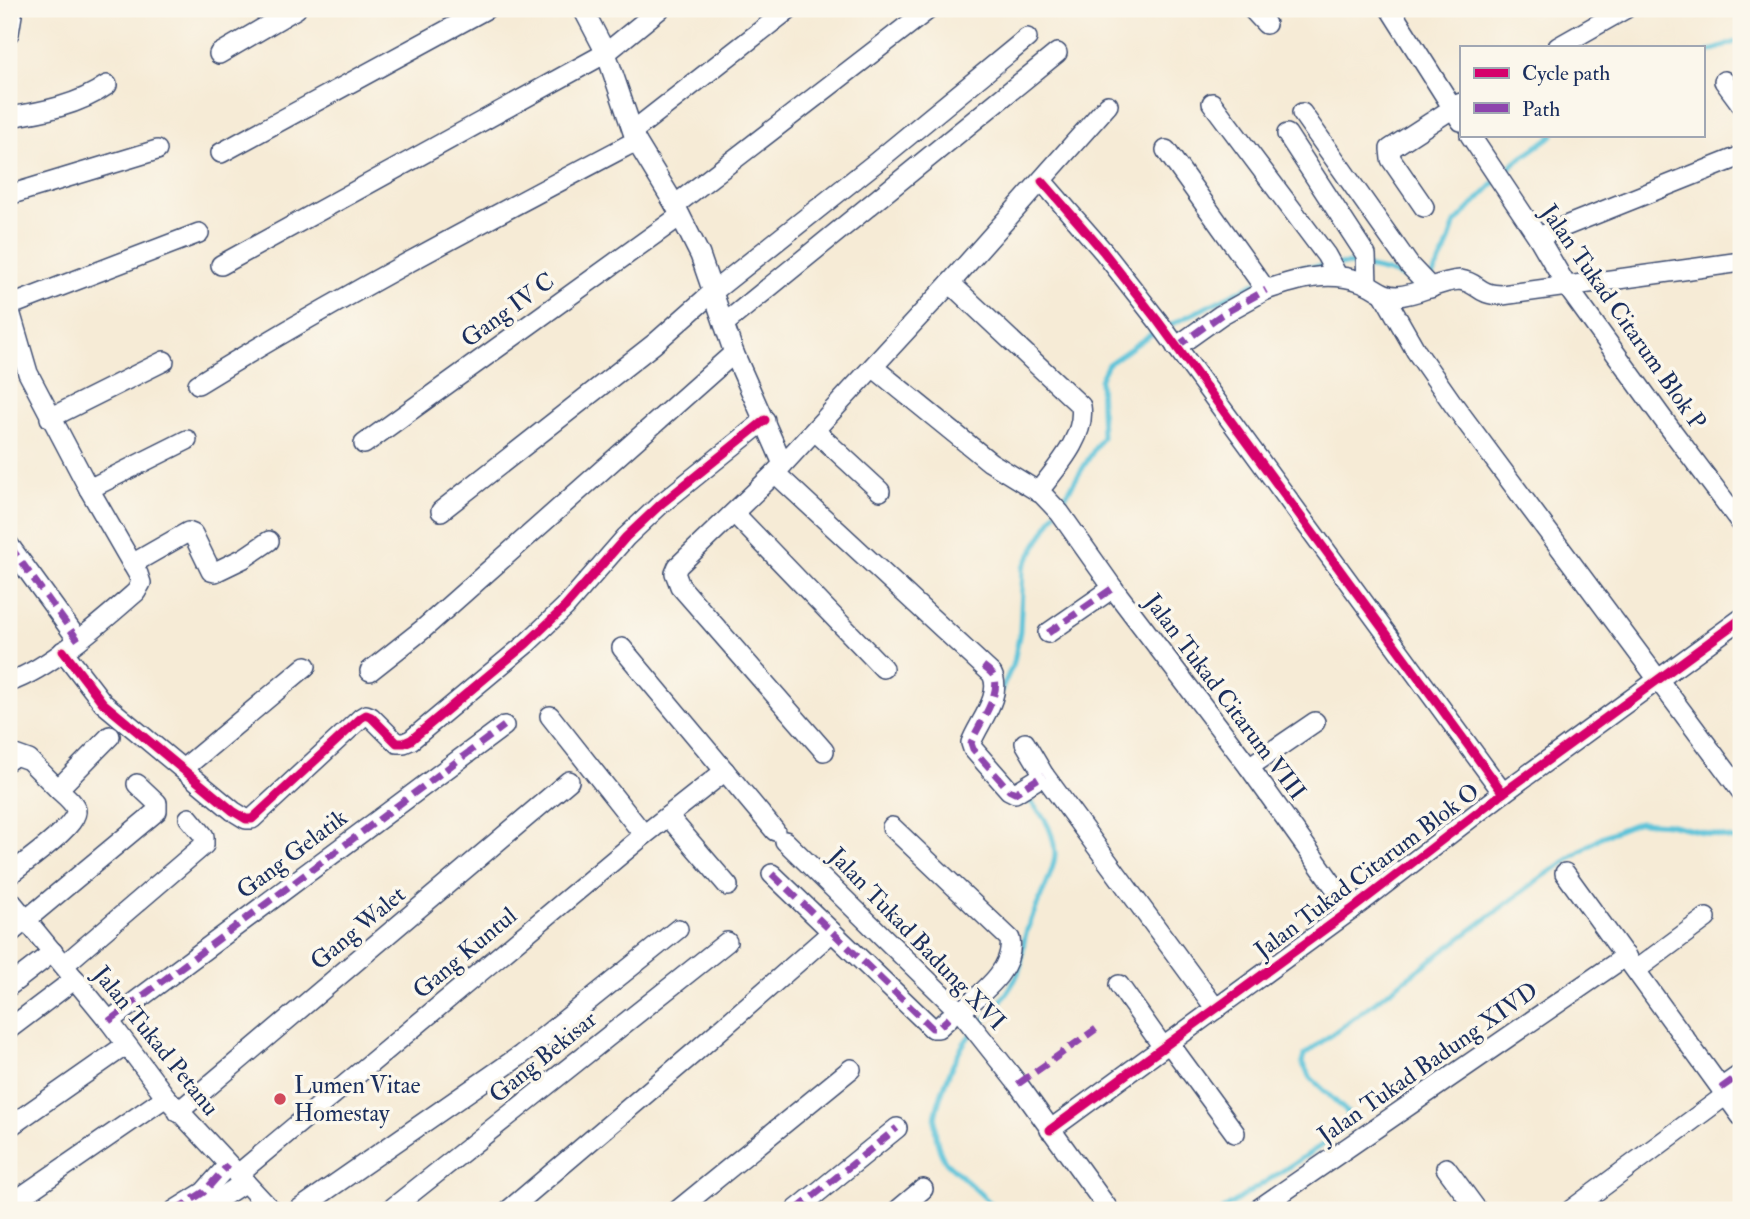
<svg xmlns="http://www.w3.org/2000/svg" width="1750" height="1219" viewBox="0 0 1750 1219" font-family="'IM FELL Double Pica',serif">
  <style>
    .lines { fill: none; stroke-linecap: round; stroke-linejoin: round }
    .stream { stroke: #5cc3d9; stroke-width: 5 }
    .minor-casing { stroke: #3c4b70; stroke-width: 22 }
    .minor { stroke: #fff; stroke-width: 19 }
    .quiet { stroke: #8e44ad; stroke-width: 7; stroke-dasharray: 14 7; stroke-linecap: butt }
    .cycleway-casing { stroke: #fbf7ec; stroke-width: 13 }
    .cycleway { stroke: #d6006c; stroke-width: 9 }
    .poi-dot { fill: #d1495b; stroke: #fbf7ec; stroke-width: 2.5 }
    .labels { text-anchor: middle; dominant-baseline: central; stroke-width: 7; stroke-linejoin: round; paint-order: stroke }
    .street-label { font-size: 24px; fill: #1b2f5e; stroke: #fbf7ec }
    .poi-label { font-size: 24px; fill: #1b2f5e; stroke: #fbf7ec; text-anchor: start }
  </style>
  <rect width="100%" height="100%" fill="#fbf7ec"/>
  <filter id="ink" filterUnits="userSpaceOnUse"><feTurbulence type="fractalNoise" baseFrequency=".0143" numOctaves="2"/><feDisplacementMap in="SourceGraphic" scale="14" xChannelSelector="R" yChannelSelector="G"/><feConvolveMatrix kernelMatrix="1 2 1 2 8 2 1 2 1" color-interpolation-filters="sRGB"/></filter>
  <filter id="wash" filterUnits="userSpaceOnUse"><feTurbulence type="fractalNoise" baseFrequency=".00686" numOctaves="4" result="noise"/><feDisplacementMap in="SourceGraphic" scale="28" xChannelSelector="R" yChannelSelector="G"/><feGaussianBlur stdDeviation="1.57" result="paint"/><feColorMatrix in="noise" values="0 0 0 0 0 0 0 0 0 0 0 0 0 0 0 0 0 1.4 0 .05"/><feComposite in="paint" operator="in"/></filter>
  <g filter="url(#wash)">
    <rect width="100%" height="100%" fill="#f6ebd6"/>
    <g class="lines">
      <g class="stream">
        <polyline points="1703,54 1741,40"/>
        <polyline points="1335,265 1354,264 1388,272 1417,282"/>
        <polyline points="1426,278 1432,276 1445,252 1455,223 1513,164 1553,135"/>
        <polyline points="1263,279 1302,267 1325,266"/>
        <polyline points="1060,505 1102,437 1100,380 1108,364 1150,335 1255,283"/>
        <polyline points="1001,691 1014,662 1020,631 1023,568 1055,513"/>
        <path d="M979,1026C993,1012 1005,997 1015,980C1024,965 1021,949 1026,933C1032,913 1056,870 1055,853C1053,826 1041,811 1022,794"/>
        <path d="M972,1033C957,1049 941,1091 936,1113C933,1127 937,1149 945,1161L998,1210"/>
        <polyline points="1222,1210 1339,1134 1351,1123 1347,1112 1311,1078 1302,1063 1304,1055 1538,880 1601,837 1639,822 1668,824 1741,841"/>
      </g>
    </g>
  </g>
  <g filter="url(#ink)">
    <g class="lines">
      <defs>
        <g id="minor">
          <polyline points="583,9 606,53 636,141 675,205 700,255 734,353 783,464"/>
          <polyline points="1252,9 1266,24"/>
          <polyline points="1390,9 1461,121"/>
          <polyline points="9,33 13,9"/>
          <polyline points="1558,47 1625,9"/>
          <polyline points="219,54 296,9"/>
          <polyline points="1724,81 1741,104"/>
          <polyline points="1212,103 1326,255 1337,275"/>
          <polyline points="1302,113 1410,266 1431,288"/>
          <path d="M9,117C42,112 79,105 107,85"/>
          <polyline points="633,131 789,9"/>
          <polyline points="1287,134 1366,255 1367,284"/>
          <polyline points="1470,135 1538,237 1566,285 1663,419 1741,523"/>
          <path d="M1166,150L1266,290C1298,279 1329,270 1362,282C1376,287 1381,296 1397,296C1419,295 1438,281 1460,280C1480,283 1477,295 1502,295L1741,262"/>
          <polyline points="221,153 486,9"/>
          <polyline points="1042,181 1103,251 1157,320 1503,793"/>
          <polyline points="9,195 157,150"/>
          <polyline points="675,205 929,9"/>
          <polyline points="1424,207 1391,159 1390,149 1461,103"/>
          <polyline points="1538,237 1741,156"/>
          <polyline points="221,265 606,53 660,9"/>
          <path d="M950,283L1081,406C1086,437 1056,468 1038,492"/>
          <polyline points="1384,295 1416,351 1453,404 1741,791"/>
          <polyline points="9,306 199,233"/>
          <path d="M9,308L28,373L89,489L138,574L141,583L136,592C104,620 49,669 9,682"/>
          <polyline points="724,324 1057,53"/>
          <polyline points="1176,347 1221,315 1266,290"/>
          <polyline points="873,367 990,462 1042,494 1060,513 1113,588 1249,767 1351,910"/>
          <path d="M198,384C341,296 488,219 636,141"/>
          <polyline points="50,418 164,361"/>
          <polyline points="815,431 880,491"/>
          <polyline points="364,444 680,216"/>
          <path d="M775,473L992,674C1003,696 978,723 971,743L973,749L1009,790L1015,793L1044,775"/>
          <polyline points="89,489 187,440"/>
          <polyline points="441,511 654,344 714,291 874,164 1027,38"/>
          <polyline points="734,513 883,668"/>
          <polyline points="9,545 78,640"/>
          <polyline points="132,564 188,532 193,534 211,571 215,572 244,558 269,541"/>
          <polyline points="1048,633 1113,588"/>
          <polyline points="622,648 775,831"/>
          <polyline points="63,651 103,703 233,811 246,819 252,819 361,718 366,715 371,717 397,743 404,743 411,740 526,644 565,607 626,537 661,504 765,420"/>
          <polyline points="370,671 422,630 734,353"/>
          <polyline points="550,716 644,835"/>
          <polyline points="1025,743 1044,775 1216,1009"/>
          <polyline points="824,751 680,586 675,573 678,566 775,473 950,283 1108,105"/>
          <polyline points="9,760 15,755 29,760 58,789 110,736"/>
          <polyline points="1249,767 1315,722"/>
          <polyline points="183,769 306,666"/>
          <polyline points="668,816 728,886"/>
          <path d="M892,827L1010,939C1015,970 980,994 960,1012"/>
          <polyline points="785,841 964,1016 1018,1084 1109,1210"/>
          <polyline points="1565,873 1741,1116"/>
          <polyline points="772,874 932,1028 938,1028 949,1018"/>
          <path d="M9,875C21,865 79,825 76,810C74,802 63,794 58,789"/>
          <polyline points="9,899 109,1021 166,1097 271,1210"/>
          <polyline points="9,934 157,811 157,803 137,784"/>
          <polyline points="64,965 204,845 204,836 189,818"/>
          <polyline points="1636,970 1706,918"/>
          <polyline points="1119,985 1163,1047"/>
          <polyline points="9,986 53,952"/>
          <polyline points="109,1021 504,726"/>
          <polyline points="9,1029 75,979"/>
          <polyline points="1169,1043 1235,1133"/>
          <polyline points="1721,1088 1741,1074"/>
          <polyline points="178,1112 569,781"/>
          <polyline points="9,1127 126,1045"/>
          <polyline points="1050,1130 1351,910 1503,793 1741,619"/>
          <polyline points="1446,1168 1477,1210"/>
          <polyline points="237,1175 644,835 725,771"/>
          <polyline points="9,1205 166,1097"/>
          <polyline points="175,1210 204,1192 228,1165"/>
          <polyline points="202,1210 245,1182"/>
          <polyline points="298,1210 521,1055 678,929"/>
          <polyline points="390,1210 727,942"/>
          <polyline points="509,1210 695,1052 832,932"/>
          <polyline points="678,1210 851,1069"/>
          <polyline points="796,1210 897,1128"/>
          <polyline points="898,1210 923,1189"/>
          <polyline points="1257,1210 1626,956"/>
          <polyline points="1571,1210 1726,1095"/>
        </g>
      </defs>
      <use href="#minor" class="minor-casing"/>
      <use href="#minor" class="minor"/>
      <g class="quiet">
        <polyline points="1176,347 1221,315 1266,290"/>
        <polyline points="9,545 78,640"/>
        <polyline points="1048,633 1113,588"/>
        <path d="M983,666C987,669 993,673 995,679C1000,696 977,727 971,743L973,749L1009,790L1015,793L1044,775"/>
        <polyline points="772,874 932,1028 938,1028 949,1018"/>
        <polyline points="109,1021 504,726"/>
        <polyline points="1018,1084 1096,1029"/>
        <polyline points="1721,1088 1741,1074"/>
        <polyline points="1740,1113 1741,1112"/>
        <polyline points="175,1210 204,1192 228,1165"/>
        <polyline points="796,1210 897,1128"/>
      </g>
      <defs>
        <g id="cycleway">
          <polyline points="1042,181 1103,251 1157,320 1503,793"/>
          <polyline points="63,651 103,703 233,811 246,819 252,819 361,718 366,715 371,717 397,743 404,743 411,740 526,644 565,607 626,537 661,504 765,420"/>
          <polyline points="1050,1130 1351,910 1503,793 1741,619"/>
        </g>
      </defs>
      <use href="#cycleway" class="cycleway-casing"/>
      <use href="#cycleway" class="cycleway"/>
    </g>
  </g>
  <circle class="poi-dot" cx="280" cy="1099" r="7"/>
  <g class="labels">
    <g class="street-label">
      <text transform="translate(508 310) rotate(-36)">Gang IV C</text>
      <text transform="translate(1623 317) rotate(55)">Jalan Tukad Citarum Blok P</text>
      <text transform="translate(1225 697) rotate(53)">Jalan Tukad Citarum VIII</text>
      <text transform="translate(292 854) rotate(-37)">Gang Gelatik</text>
      <text transform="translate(1367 871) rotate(-37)">Jalan Tukad Citarum Blok O</text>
      <text transform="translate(358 928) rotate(-40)">Gang Walet</text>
      <text transform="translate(917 939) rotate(46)">Jalan Tukad Badung XVI</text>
      <text transform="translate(465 953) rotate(-40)">Gang Kuntul</text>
      <text transform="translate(156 1041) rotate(51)">Jalan Tukad Petanu</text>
      <text transform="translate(543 1057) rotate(-39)">Gang Bekisar</text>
      <text transform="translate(1428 1063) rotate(-35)">Jalan Tukad Badung XIVD</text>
    </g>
    <g class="poi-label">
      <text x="294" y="1085">Lumen Vitae<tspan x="294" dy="28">Homestay</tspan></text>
    </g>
  </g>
  <rect width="1750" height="1219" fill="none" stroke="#fbf7ec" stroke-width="35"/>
  <rect x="1460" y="46" width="245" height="91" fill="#fbf7ec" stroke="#a1a7b3" stroke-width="2"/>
  <rect x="1474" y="68" width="35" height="10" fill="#d6006c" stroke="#a1a7b3" stroke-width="2"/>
  <text x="1522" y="80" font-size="21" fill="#1b2f5e">Cycle path</text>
  <rect x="1474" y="103" width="35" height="10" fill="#8e44ad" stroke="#a1a7b3" stroke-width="2"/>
  <text x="1522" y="116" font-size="21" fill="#1b2f5e">Path</text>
</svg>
